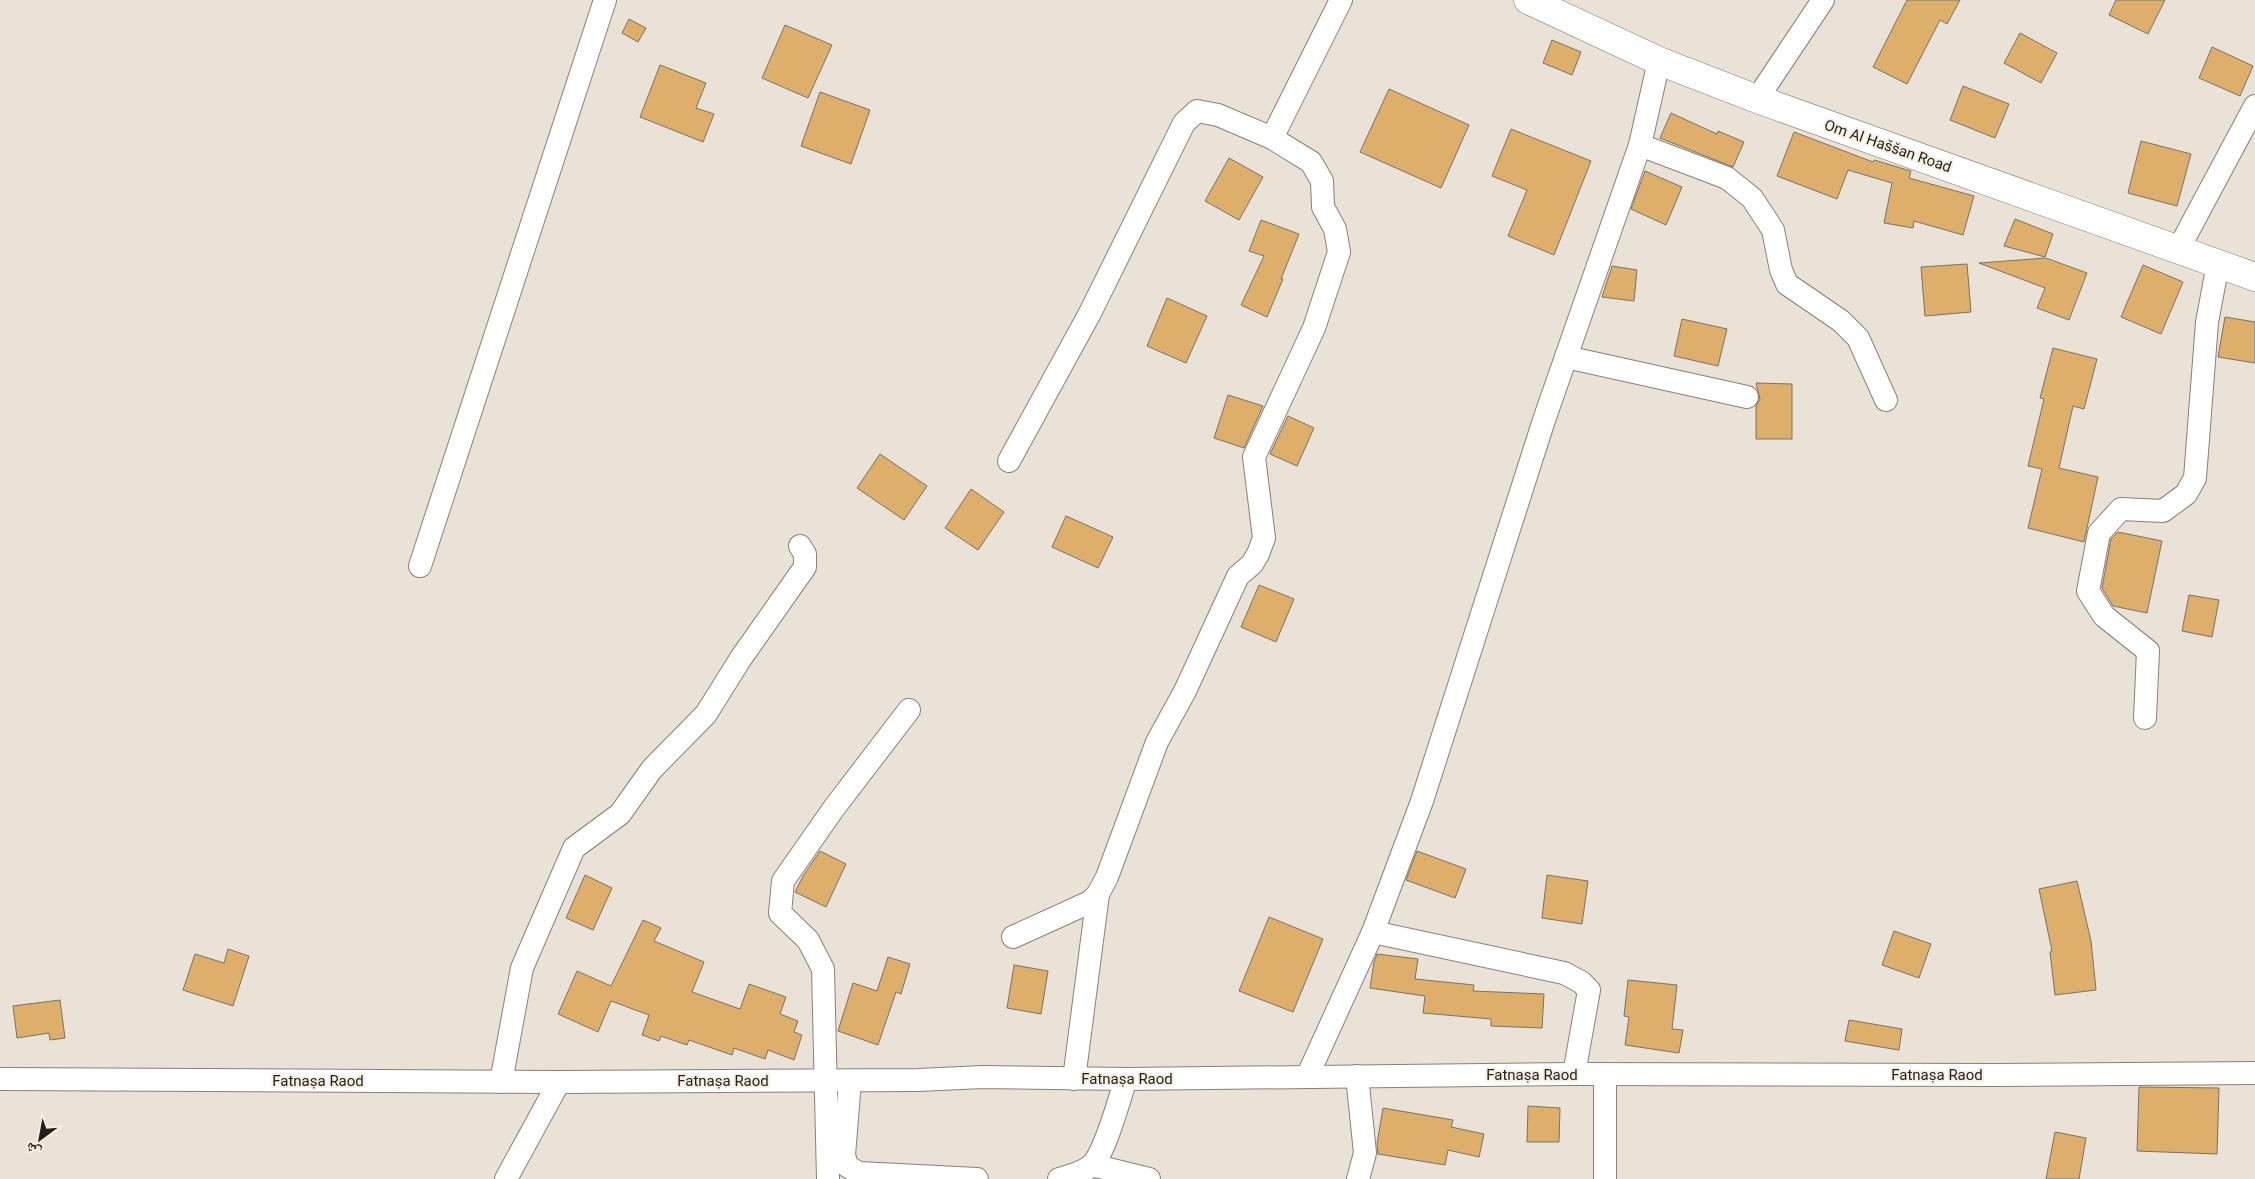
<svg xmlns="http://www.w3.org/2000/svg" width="2255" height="1179" viewBox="0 0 2255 1179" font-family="Roboto,'Noto Naskh Arabic',sans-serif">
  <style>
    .building { fill: #ddaf6a; stroke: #797268 }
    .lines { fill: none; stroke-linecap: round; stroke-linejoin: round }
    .street-casing { stroke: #888177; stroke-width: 24 }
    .secondary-casing { stroke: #888177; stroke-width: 29 }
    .street { stroke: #fff; stroke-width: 22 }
    .secondary { stroke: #fff; stroke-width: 28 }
    .labels { text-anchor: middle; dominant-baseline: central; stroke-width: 4; stroke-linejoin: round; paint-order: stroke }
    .street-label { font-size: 15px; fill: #221f1b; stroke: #f7efe3 }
  </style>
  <rect width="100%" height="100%" fill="#eae2d6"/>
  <g class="building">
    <polygon points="1907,0 1960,0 1947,24 1940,20 1907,84 1873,67"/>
    <polygon points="2116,0 2165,0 2148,34 2109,15"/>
    <polygon points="629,19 646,28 638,42 622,33"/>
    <polygon points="785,25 832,45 808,98 762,78"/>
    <polygon points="2020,33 2057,53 2041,83 2004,63"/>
    <polygon points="1552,40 1581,52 1572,75 1543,63"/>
    <polygon points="2212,47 2253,66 2240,96 2199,78"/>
    <polygon points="660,65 706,83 696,108 714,114 703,142 640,117"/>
    <polygon points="1963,86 2009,104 1995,138 1950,120"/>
    <polygon points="1389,89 1469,125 1441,188 1360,152"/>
    <polygon points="820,92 870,110 851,164 801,146"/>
    <polygon points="1671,113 1717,134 1718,131 1744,142 1733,167 1660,138"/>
    <polygon points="1511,129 1591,161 1554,255 1508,236 1527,190 1492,176"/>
    <polygon points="1794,132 1873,162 1874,160 1911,171 1909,178 1974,196 1963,235 1914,221 1913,228 1884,223 1892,183 1848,170 1837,199 1777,176"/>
    <polygon points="2141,141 2191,154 2177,206 2128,193"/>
    <polygon points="1229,158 1263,177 1239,220 1205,201"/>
    <polygon points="1645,171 1682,187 1666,225 1631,209"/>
    <polygon points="2015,219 2053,234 2045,257 2004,246"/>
    <polygon points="1261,220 1299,234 1281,279 1283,279 1267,317 1241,305 1264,256 1249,251"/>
    <polygon points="2046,258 2087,273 2069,320 2037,308 2045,288 1979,263"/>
    <polygon points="1967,264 1971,312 1925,316 1921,267"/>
    <polygon points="2143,265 2183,282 2161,334 2121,317"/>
    <polygon points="1612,266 1637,270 1634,301 1602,297"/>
    <polygon points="1167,298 1207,316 1186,363 1147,346"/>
    <polygon points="2225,317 2255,322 2255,363 2218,357"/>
    <polygon points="1682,319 1727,329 1718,366 1674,356"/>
    <polygon points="2053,348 2097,359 2084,409 2073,406 2059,468 2098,477 2084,542 2028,528 2042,469 2028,466 2044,399 2040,398"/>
    <polygon points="1756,383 1792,384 1792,439 1756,439 1756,406 1760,399"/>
    <polygon points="1228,395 1263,406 1244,448 1214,438"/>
    <polygon points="1288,416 1314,428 1297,466 1270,454"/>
    <polygon points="880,454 927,486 904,520 857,488"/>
    <polygon points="971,489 1004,512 978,550 945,528"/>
    <polygon points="1066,516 1113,537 1098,568 1052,547"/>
    <polygon points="2118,532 2162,541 2147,613 2113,606 2102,588 2111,539"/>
    <polygon points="1259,585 1294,599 1276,642 1241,627"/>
    <polygon points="2189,595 2219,600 2212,637 2182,631"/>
    <polygon points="820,851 846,864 826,907 795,892 803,876"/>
    <polygon points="1417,851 1466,869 1455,898 1406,880"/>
    <polygon points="585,875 612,888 593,930 566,918"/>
    <polygon points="1547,875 1588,881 1582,924 1542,918"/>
    <polygon points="2077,881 2091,941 2096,990 2055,995 2050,952 2052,951 2039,889"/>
    <polygon points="1269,917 1323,939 1293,1012 1239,991"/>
    <polygon points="643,920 661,928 654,941 704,962 692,992 740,1009 749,984 786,997 780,1014 798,1021 794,1032 802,1035 794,1060 768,1050 765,1059 734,1048 732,1055 689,1040 687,1045 661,1036 659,1041 642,1035 649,1015 611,1001 598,1032 558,1014 577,971 611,986"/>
    <polygon points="1894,931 1931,944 1919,978 1882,965"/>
    <polygon points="228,949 249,956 233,1006 183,990 195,954 224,963"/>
    <polygon points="1377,954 1418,959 1415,979 1474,985 1473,991 1544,994 1542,1028 1491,1026 1491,1019 1423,1013 1425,996 1370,988 1374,962"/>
    <polygon points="888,957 910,964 901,994 896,992 878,1045 838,1031 853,983 877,991"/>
    <polygon points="1014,965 1048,971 1041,1014 1007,1008"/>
    <polygon points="1628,980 1677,985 1672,1029 1683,1030 1679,1053 1625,1045 1629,1017 1624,1016"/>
    <polygon points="60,1000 65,1038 50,1040 49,1033 17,1038 13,1006"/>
    <polygon points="1849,1020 1902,1029 1899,1050 1845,1041"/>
    <polygon points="2139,1087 2219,1088 2217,1154 2137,1151"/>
    <polygon points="1528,1106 1560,1108 1559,1142 1527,1142"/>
    <polygon points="1383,1108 1453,1120 1451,1127 1484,1134 1479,1157 1448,1150 1445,1165 1378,1154 1377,1144"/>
    <polygon points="2055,1132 2086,1138 2079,1179 2046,1179"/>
  </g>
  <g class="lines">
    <defs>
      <g id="street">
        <polyline points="1757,99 1823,0"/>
        <polyline points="1272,138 1341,0"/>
        <polyline points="1640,145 1727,178 1752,198 1773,230 1781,270 1787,284 1841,321 1858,338 1886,400"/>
        <polyline points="2179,248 2255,106"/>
        <polyline points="1566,357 1747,397"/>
        <polyline points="1009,461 1090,313 1184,123 1197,111 1218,115 1272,138 1311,162 1322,181 1323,207 1335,229 1339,252 1314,328 1254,457 1264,538 1258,554 1252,564 1238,576 1185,691 1157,742 1107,877 1098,894 1074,1079"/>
        <polyline points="420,566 605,0"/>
        <polyline points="2145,718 2148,651 2104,616 2088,591 2099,533 2121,509 2163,511 2186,494 2195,478 2207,322 2218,264"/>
        <polyline points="1373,932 1564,973 1581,982 1589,990 1574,1074"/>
        <polyline points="1013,937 1090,902 1098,894"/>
        <polyline points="1605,1075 1605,1179"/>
        <polyline points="1357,1076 1365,1153 1358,1179"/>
        <polyline points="1307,1077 1373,932 1422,801 1544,420 1640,145 1659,61"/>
        <polyline points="0,1079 559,1082 918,1080 983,1077 1126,1079 1574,1074 1995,1075 2255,1073"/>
        <polyline points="850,1081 844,1155 847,1166 859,1173 977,1179"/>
        <polyline points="501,1082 522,968 574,848 620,814 652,769 706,714 741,658 805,567 805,554 800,546"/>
        <polyline points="1092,1165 1149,1179"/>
        <polyline points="506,1179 559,1082"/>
        <polyline points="828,1179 823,969 808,940 780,913 783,881 834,808 909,710"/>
        <path d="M1059,1179C1070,1176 1082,1173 1091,1166C1105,1154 1119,1099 1126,1079"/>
      </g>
      <polyline id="secondary" points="1528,0 1659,61 1757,99 2255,277"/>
    </defs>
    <use href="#street" class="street-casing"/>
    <use href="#secondary" class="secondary-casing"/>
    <use href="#street" class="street"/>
    <use href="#secondary" class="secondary"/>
  </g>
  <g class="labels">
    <g class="street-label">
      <text transform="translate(1888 146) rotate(19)">Om Al Haššan Road</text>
      <text x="1532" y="1075">Fatnaṣa Raod</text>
      <text x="1937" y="1075">Fatnaṣa Raod</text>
      <text x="1127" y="1079">Fatnaṣa Raod</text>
      <text x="318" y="1081">Fatnaṣa Raod</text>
      <text x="723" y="1081">Fatnaṣa Raod</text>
    </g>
  </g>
  <g transform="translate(40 1139) rotate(212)" stroke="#f7efe3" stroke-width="4" paint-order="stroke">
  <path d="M0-4L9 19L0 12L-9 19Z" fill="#221f1b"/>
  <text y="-8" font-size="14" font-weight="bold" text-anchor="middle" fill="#221f1b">ش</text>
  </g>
</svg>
